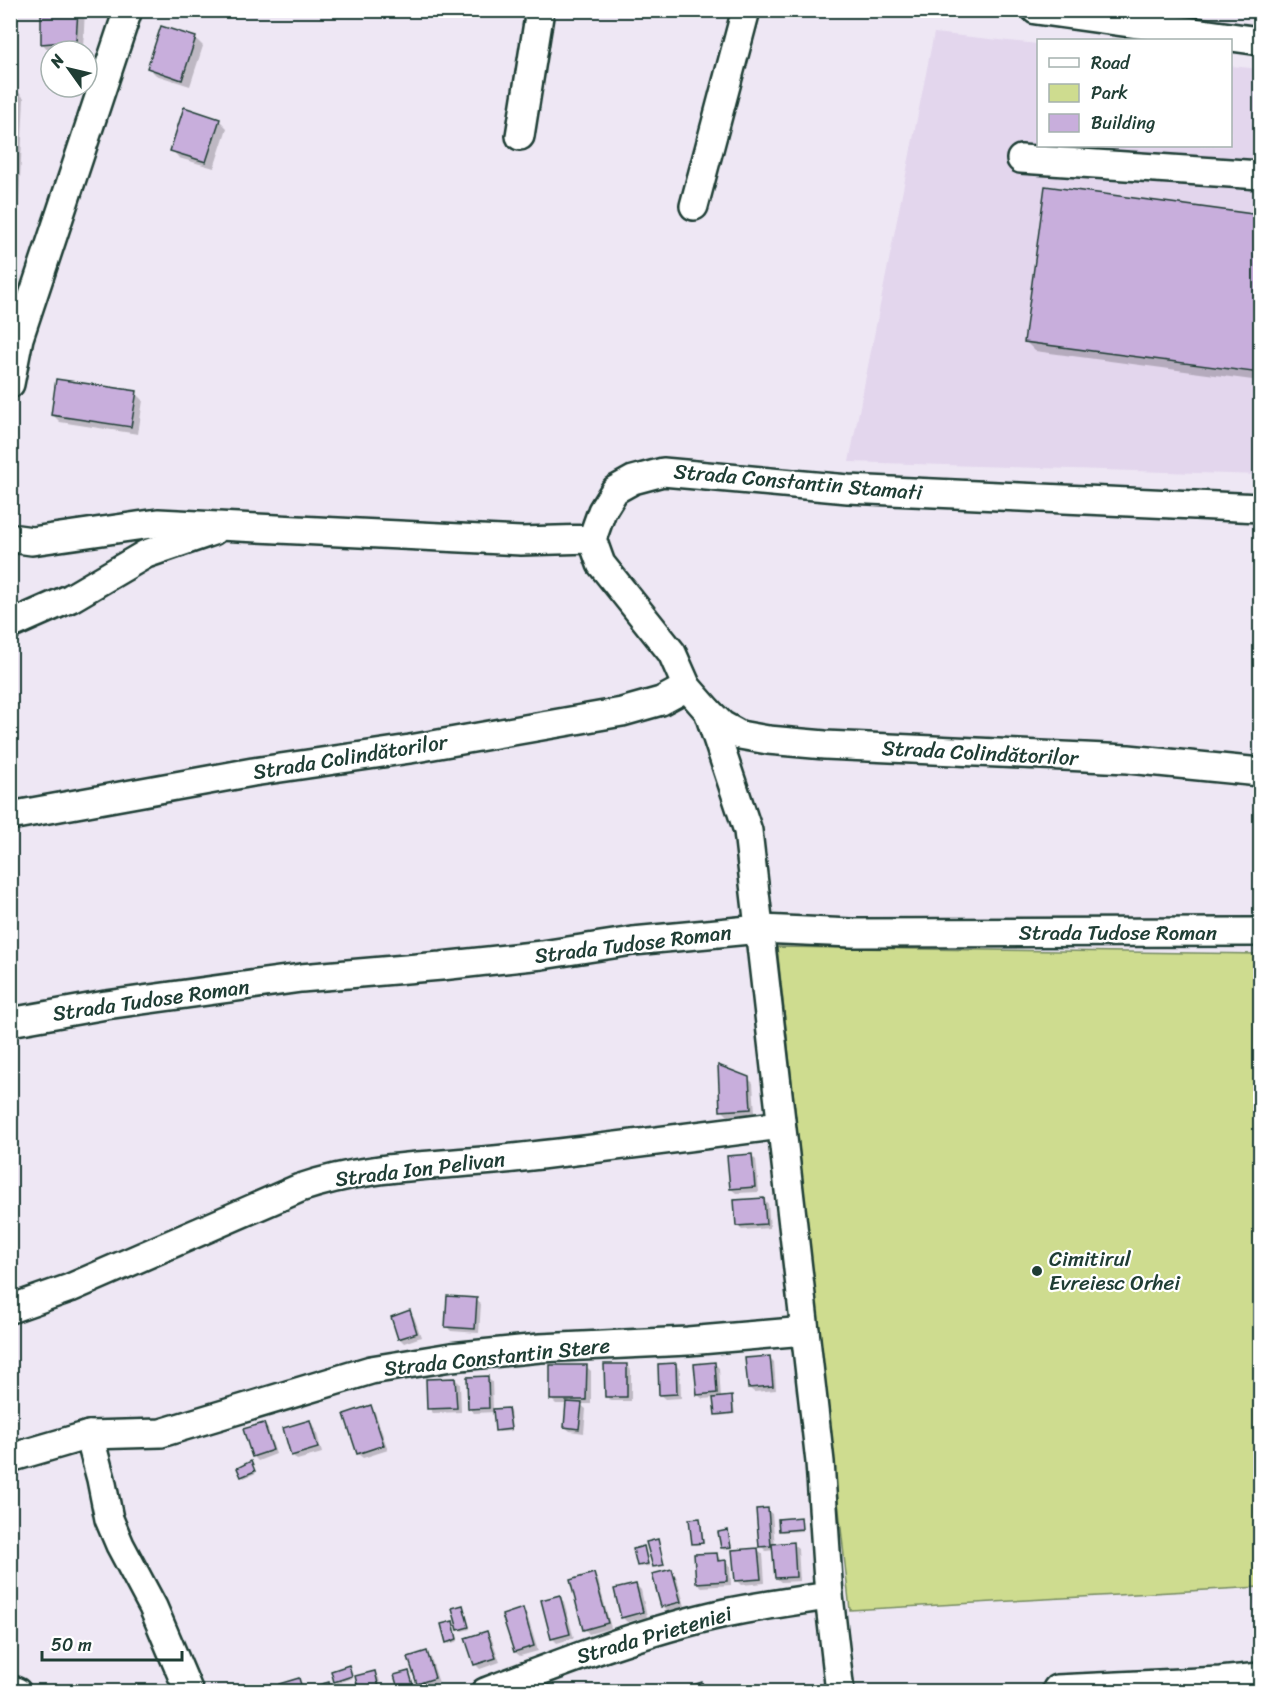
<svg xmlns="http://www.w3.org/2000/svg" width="1271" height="1702" viewBox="0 0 1271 1702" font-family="Sriracha,sans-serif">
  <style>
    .built { fill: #e3d6ed }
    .green { fill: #cedc8f; stroke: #768c62; stroke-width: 1.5 }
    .shadow { fill: #0003 }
    .building { fill: #c8aedc; stroke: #1f3d34; stroke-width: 1.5 }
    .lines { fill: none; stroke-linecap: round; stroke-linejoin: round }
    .minor-casing { stroke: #1f3d34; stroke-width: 32 }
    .minor { stroke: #fff; stroke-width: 27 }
    .poi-dot { fill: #1f3d34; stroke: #fff; stroke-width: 2 }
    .labels { text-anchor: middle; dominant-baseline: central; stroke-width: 4.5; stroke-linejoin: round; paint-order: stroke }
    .street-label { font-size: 21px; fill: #1f3d34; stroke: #fff }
    .poi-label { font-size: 21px; fill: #1f3d34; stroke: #fff; text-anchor: start }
  </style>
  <rect width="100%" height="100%" fill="#eee7f4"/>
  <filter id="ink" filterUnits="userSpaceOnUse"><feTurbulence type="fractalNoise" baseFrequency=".0167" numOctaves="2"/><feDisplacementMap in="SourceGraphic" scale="12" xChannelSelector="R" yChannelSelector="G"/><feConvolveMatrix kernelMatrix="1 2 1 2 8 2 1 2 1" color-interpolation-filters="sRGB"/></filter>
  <g filter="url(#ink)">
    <polygon class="built" points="934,33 1038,44 1038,146 1230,146 1231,66 1260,69 1260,475 849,462"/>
    <polygon class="green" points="777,947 1260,954 1260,1587 850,1610"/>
    <g class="shadow">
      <polygon points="43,10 85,10 83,48 49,51 42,43"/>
      <polygon points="195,38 203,46 190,86 156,75 149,68"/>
      <polygon points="10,88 14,88 24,98 18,220 10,220"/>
      <polygon points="219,120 227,128 214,168 179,158 172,150"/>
      <polygon points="1046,188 1260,216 1260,381 1035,351 1025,341"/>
      <polygon points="136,393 143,400 138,434 60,422 52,414"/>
      <polygon points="748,1078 753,1083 755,1114 727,1115 722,1110"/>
      <polygon points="752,1156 756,1160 759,1192 736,1193 731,1189"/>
      <polygon points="764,1199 768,1204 770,1228 742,1230 737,1226"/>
      <polygon points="476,1300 481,1304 479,1333 451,1331 446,1326"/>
      <polygon points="410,1312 414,1317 421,1337 404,1343 399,1338"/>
      <polygon points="769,1357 774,1362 776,1390 754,1392 749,1388"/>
      <polygon points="714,1363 719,1368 721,1399 731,1398 733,1400 735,1414 718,1416 716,1414 714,1398 703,1399 698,1395"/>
      <polygon points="626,1365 631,1370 631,1401 611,1401 606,1396"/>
      <polygon points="676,1365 680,1370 681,1398 665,1399 660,1395"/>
      <polygon points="586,1366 591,1371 591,1404 580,1404 586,1409 584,1433 570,1431 565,1427 567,1404 556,1404 551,1399"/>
      <polygon points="487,1378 492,1382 493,1411 508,1409 510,1411 512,1431 499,1432 497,1430 495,1412 474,1413 469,1408"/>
      <polygon points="455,1379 460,1384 461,1412 433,1413 429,1408"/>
      <polygon points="370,1407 375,1412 388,1450 363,1458 358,1454 346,1415"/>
      <polygon points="310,1422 315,1427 322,1453 297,1460 292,1455"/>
      <polygon points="263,1424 268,1429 276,1454 258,1461 253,1456"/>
      <polygon points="252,1465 256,1473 244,1478 242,1476"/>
      <polygon points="767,1510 772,1514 775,1545 793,1544 798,1548 800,1581 781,1582 776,1578 774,1550 766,1551 761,1546"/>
      <polygon points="800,1518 803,1531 782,1532 780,1530"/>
      <polygon points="699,1519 701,1521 704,1544 695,1545 693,1543"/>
      <polygon points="728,1532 732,1548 724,1550 722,1548"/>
      <polygon points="657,1540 665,1566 656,1568 654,1567"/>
      <polygon points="644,1548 649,1566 640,1567 638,1565"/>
      <polygon points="758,1550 763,1554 765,1583 741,1585 736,1580"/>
      <polygon points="717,1555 722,1562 725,1562 730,1566 731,1585 702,1587 697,1583"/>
      <polygon points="672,1571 676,1576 685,1606 667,1611 662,1606"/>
      <polygon points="594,1575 598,1580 611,1628 589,1634 585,1629"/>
      <polygon points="636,1585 641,1590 647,1617 627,1622 622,1617"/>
      <polygon points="559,1597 564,1602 574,1638 557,1643 552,1638"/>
      <polygon points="463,1607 470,1629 462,1631 460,1629"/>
      <polygon points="522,1610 527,1615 538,1651 520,1656 515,1652"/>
      <polygon points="452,1623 458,1641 449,1644 447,1642"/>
      <polygon points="487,1632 491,1637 500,1662 480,1669 475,1664"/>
      <polygon points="427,1653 431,1658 439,1683 423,1688 418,1684"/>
      <polygon points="348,1667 353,1678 338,1683 336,1681"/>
      <polygon points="374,1673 379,1678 382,1692 361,1692"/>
      <polygon points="299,1680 303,1684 306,1692 283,1692"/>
    </g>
    <g class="building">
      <polygon points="41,10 78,10 76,41 41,44"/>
      <polygon points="161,26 196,37 182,80 147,68"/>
      <polygon points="10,86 15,86 10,167"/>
      <polygon points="184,107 220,119 206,162 170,151"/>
      <polygon points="1045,186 1260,215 1260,373 1024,342"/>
      <polygon points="56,379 137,391 131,427 51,415"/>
      <polygon points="718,1065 749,1077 751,1109 720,1111"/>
      <polygon points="752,1154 755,1187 730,1189 727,1156"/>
      <polygon points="764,1198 766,1224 736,1226 734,1200"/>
      <polygon points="447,1296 477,1298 475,1329 445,1327"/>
      <polygon points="410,1310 417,1333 398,1339 391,1317"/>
      <polygon points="770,1356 773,1386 748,1388 745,1358"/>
      <polygon points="715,1362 717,1393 697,1395 694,1364"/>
      <polygon points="676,1363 677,1394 659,1395 658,1364"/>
      <polygon points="604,1364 627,1364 627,1397 605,1397"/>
      <polygon points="550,1365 587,1365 586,1400 550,1400"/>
      <polygon points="488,1376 489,1408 468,1409 467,1377"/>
      <polygon points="455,1378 457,1408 427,1409 426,1379"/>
      <polygon points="732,1396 733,1413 715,1415 713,1398"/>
      <polygon points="566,1402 582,1403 579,1429 564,1427"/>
      <polygon points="371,1405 384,1445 357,1454 344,1414"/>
      <polygon points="508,1408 511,1429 495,1431 493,1409"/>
      <polygon points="310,1420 318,1448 291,1456 283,1428"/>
      <polygon points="264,1423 273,1450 252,1457 243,1429"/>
      <polygon points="251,1461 255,1471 241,1477 237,1468"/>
      <polygon points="768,1508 771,1546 759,1547 756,1509"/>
      <polygon points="801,1517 802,1529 779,1531 778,1519"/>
      <polygon points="700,1518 703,1543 692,1544 689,1519"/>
      <polygon points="728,1530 731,1547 721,1548 718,1532"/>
      <polygon points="658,1539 664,1565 653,1567 646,1542"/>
      <polygon points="794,1542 796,1577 775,1578 772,1544"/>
      <polygon points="644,1546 648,1564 637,1566 633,1549"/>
      <polygon points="758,1548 761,1579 735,1581 732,1550"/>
      <polygon points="717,1553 718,1561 726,1560 727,1581 696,1583 694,1554"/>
      <polygon points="672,1569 681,1602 661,1607 652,1574"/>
      <polygon points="594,1573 608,1623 583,1630 570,1580"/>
      <polygon points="636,1584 643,1612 621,1618 614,1589"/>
      <polygon points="560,1595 570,1634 551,1639 541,1600"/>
      <polygon points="463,1605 469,1627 458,1630 452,1608"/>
      <polygon points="523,1608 534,1646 514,1652 502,1615"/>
      <polygon points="453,1621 457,1639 446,1643 441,1624"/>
      <polygon points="487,1631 496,1658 474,1665 465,1638"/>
      <polygon points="427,1651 435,1678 417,1684 408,1657"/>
      <polygon points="349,1665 352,1676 334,1682 331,1671"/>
      <polygon points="375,1671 380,1692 359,1692 355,1676"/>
      <polygon points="409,1671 415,1692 399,1692 394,1675"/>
      <polygon points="299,1678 303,1692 282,1692 279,1684"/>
      <polygon points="329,1682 331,1692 309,1692 308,1688"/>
      <polygon points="702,1682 705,1692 672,1692"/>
    </g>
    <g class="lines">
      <defs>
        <g id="minor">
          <polyline points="1036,10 1260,41"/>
          <polyline points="520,136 540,10"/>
          <polyline points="1021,159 1260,175"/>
          <polyline points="694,206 746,10"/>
          <polyline points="10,384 19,338 128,10"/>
          <polyline points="10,538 32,541 158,523 521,541 592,539 602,511 615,490 633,480 663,472 848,489 1260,508"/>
          <polyline points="592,539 601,564 672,653 687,687 708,711 748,831 820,1462 829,1596 840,1692"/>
          <polyline points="10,625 71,598 146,554 213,531"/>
          <polyline points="708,711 722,725 740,735 768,740 825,745 1128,759 1260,772"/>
          <polyline points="10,816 253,772 410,749 622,712 661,701 687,687"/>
          <polyline points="10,1022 106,1005 301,978 441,966 542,955 633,941 760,929 852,933 1260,932"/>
          <path d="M10,1309L70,1288L300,1188C366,1165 435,1166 504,1159C596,1149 689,1137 781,1125"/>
          <polyline points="89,1435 101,1479 109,1519 120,1545 153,1607 189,1692"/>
          <polyline points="10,1458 89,1435 161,1433 371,1370 451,1357 540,1348 688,1341 805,1331"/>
          <polyline points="10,1689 17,1692"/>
          <polyline points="1057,1689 1220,1681 1260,1677"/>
          <path d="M485,1692C563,1662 643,1631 725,1613C759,1606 794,1601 829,1596"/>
        </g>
      </defs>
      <use href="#minor" class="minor-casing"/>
      <use href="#minor" class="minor"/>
    </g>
  </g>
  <circle class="poi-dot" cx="1037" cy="1271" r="6"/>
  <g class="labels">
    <g class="street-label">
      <text transform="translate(798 482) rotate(5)">Strada Constantin Stamati</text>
      <text transform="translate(980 753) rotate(3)">Strada Colindătorilor</text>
      <text transform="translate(350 757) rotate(-9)">Strada Colindătorilor</text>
      <text x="1118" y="933">Strada Tudose Roman</text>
      <text transform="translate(633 944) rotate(-7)">Strada Tudose Roman</text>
      <text transform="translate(151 1000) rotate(-8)">Strada Tudose Roman</text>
      <text transform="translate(420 1169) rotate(-7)">Strada Ion Pelivan</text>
      <text transform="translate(497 1357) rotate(-6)">Strada Constantin Stere</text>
      <text transform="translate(654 1635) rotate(-16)">Strada Prieteniei</text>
    </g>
    <g class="poi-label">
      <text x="1049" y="1259">Cimitirul<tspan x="1049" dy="24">Evreiesc Orhei</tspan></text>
    </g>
  </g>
  <rect width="1271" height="1702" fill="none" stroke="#fff" stroke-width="36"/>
  <rect x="18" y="18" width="1235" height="1666" fill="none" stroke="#1f3d34" stroke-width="2" filter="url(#ink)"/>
  <rect x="1037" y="39" width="195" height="108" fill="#ffffff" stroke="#a5b1ae" stroke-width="1.5"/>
  <rect x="1049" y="58" width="30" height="9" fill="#ffffff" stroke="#a5b1ae" stroke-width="1.5"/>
  <text x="1091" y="69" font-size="18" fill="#1f3d34">Road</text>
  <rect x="1049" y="84" width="30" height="18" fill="#cedc8f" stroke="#a5b1ae" stroke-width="1.5"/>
  <text x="1091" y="99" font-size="18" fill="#1f3d34">Park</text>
  <rect x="1049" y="114" width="30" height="18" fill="#c8aedc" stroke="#a5b1ae" stroke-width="1.5"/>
  <text x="1091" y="129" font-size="18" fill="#1f3d34">Building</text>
  <g transform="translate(69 69) rotate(304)"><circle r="28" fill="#ffffff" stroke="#a5b1ae" stroke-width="1.5"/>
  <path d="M0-4.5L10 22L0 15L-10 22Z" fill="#1f3d34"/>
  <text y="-9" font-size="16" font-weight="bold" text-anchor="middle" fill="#1f3d34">N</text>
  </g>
  <path d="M42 1651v9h140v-9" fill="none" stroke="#1f3d34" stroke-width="3"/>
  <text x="51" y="1651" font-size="18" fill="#1f3d34" stroke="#ffffff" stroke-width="4.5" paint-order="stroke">50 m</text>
</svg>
